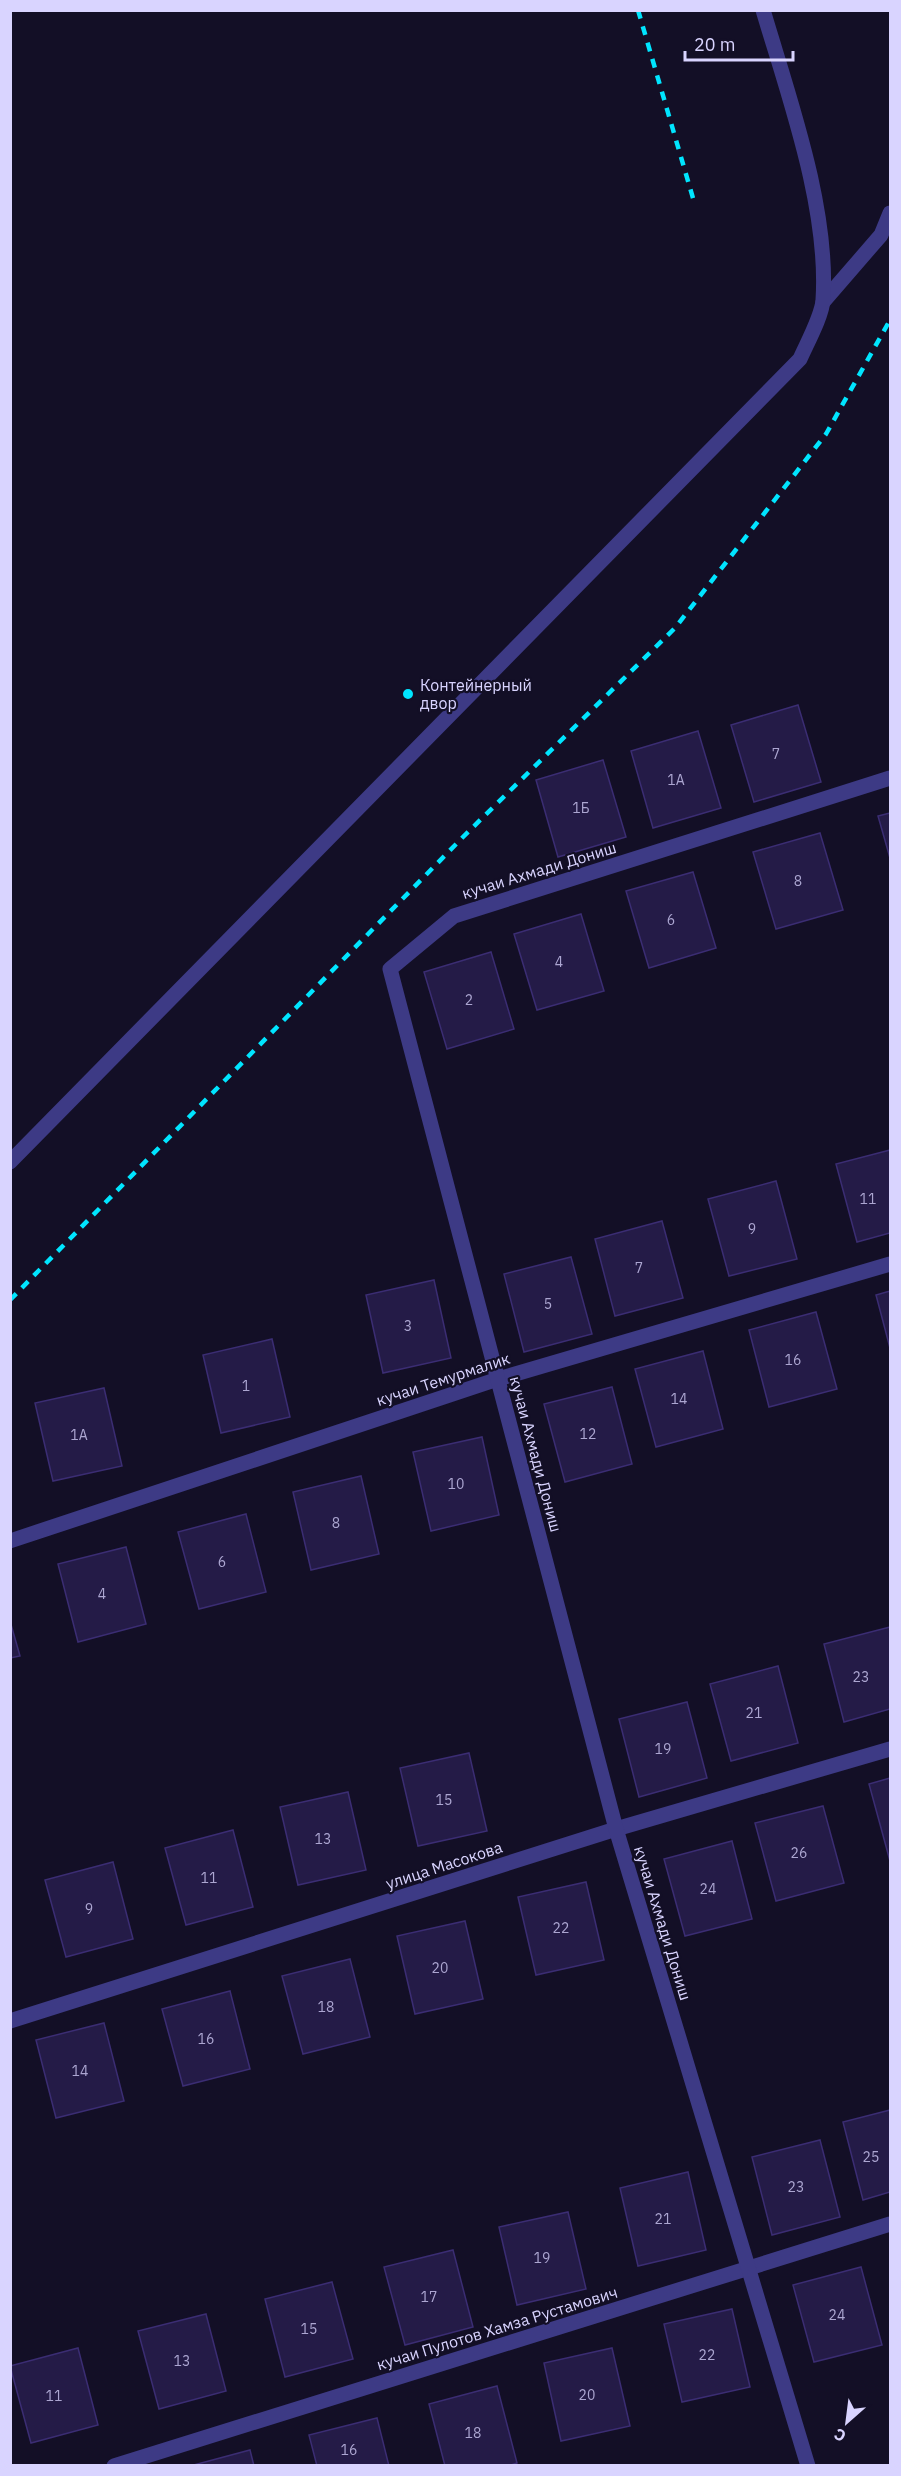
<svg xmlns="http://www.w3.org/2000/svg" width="901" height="2476" viewBox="0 0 901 2476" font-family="'IBM Plex Sans',sans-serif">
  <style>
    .building { fill: #241b47; stroke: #3b2d73; stroke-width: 1.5 }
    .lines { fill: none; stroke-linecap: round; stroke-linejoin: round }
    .minor { stroke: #3d3a85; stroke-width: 15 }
    .rail { stroke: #00e5ff; stroke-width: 4.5; stroke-dasharray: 9 8; stroke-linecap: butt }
    .poi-dot { fill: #00e5ff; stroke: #130f26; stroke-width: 2 }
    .labels { text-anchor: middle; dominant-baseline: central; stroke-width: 4.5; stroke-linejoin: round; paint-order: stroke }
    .number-label { font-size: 14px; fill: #aca6d1 }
    .poi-label { font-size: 16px; fill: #d9d4ff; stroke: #130f26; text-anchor: start }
    .street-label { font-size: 16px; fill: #d9d4ff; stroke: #130f26 }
  </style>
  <rect width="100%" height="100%" fill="#130f26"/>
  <g class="building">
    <polygon points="798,705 821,782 754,802 731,725"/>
    <polygon points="698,731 721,808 653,828 631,751"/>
    <polygon points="603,760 626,837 558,857 536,780"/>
    <polygon points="890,813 890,858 878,816"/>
    <polygon points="820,833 843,910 776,929 753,852"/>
    <polygon points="693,872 716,948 649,968 626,891"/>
    <polygon points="581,914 604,991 537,1010 514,934"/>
    <polygon points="491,952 514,1029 447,1049 424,972"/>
    <polygon points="890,1150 890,1233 857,1242 836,1164"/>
    <polygon points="776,1181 797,1259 729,1276 708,1199"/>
    <polygon points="662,1221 683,1298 615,1316 595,1239"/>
    <polygon points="571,1257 592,1334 524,1352 504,1274"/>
    <polygon points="434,1280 451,1358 383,1373 366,1295"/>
    <polygon points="890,1291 890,1348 876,1295"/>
    <polygon points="816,1312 837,1389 769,1407 749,1330"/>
    <polygon points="272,1339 290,1417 221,1433 203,1355"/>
    <polygon points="703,1351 723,1429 656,1447 635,1369"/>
    <polygon points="612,1387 632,1464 565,1482 544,1404"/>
    <polygon points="104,1388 122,1466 53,1481 35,1403"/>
    <polygon points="482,1437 499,1515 431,1531 413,1452"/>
    <polygon points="361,1476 379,1554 311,1570 293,1492"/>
    <polygon points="246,1514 266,1592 199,1609 178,1532"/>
    <polygon points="126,1547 146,1624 78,1642 58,1564"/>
    <polygon points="10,1621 20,1656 10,1658"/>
    <polygon points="890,1627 890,1709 844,1722 824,1644"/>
    <polygon points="778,1666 798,1743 731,1761 710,1684"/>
    <polygon points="687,1702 707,1778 639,1797 619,1719"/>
    <polygon points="469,1753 487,1831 418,1846 400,1768"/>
    <polygon points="890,1778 890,1861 869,1784"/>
    <polygon points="348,1792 366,1870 298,1885 280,1807"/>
    <polygon points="823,1806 844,1883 776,1901 755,1823"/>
    <polygon points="233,1830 253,1907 186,1925 165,1848"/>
    <polygon points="732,1841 752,1919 685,1936 664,1859"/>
    <polygon points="113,1862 133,1939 66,1957 45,1880"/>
    <polygon points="586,1882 604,1960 536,1975 518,1897"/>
    <polygon points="465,1921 483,1999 415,2014 397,1936"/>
    <polygon points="350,1959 370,2037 303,2054 282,1976"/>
    <polygon points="230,1991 250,2069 183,2086 162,2009"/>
    <polygon points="104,2023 124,2101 56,2118 36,2040"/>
    <polygon points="890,2110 890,2192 863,2200 843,2122"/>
    <polygon points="820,2140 840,2217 772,2235 752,2157"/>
    <polygon points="688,2172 706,2250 638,2266 620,2188"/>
    <polygon points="568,2212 586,2289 517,2305 499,2227"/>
    <polygon points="453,2250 473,2327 405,2345 384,2267"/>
    <polygon points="861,2267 882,2345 814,2362 793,2285"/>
    <polygon points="332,2282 353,2359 285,2377 265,2299"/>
    <polygon points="732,2309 750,2387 682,2402 664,2324"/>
    <polygon points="206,2314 226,2391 159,2409 138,2331"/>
    <polygon points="78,2348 98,2425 31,2443 10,2366"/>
    <polygon points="612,2348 630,2426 561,2441 544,2363"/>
    <polygon points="497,2386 517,2463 508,2466 445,2466 429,2404"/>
    <polygon points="377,2418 389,2466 317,2466 309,2435"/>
    <polygon points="250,2450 254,2466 190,2466"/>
  </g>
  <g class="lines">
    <g class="minor">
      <polyline points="823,302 881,235 890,213"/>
      <path d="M10,1162L800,359C807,343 822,316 823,300C829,208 789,98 763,10"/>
      <polyline points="10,1541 498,1379 890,1264"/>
      <polyline points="10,2021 616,1829 890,1749"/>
      <polyline points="114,2466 890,2224"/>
      <polyline points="808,2466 616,1829 390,969 454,916 890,778"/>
    </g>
    <g class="rail">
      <polyline points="638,10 695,205"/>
      <polyline points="10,1300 463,837 675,628 826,434 890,320"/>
    </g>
  </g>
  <circle class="poi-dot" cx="408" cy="694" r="6"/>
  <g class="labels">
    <g class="number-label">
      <text x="776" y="754">7</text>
      <text x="676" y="780">1А</text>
      <text x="581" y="808">1Б</text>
      <text x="798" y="881">8</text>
      <text x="671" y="920">6</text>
      <text x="559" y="962">4</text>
      <text x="469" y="1000">2</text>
      <text x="868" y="1199">11</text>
      <text x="752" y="1229">9</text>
      <text x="639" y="1268">7</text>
      <text x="548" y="1304">5</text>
      <text x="408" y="1326">3</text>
      <text x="793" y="1360">16</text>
      <text x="246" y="1386">1</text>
      <text x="679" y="1399">14</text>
      <text x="588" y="1434">12</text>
      <text x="79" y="1435">1А</text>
      <text x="456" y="1484">10</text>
      <text x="336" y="1523">8</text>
      <text x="222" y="1562">6</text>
      <text x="102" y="1594">4</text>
      <text x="861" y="1677">23</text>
      <text x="754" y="1713">21</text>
      <text x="663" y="1749">19</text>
      <text x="444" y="1800">15</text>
      <text x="323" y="1839">13</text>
      <text x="799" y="1853">26</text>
      <text x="209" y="1878">11</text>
      <text x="708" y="1889">24</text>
      <text x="89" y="1909">9</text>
      <text x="561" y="1928">22</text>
      <text x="440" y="1968">20</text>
      <text x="326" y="2007">18</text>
      <text x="206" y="2039">16</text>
      <text x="80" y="2071">14</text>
      <text x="871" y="2157">25</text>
      <text x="796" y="2187">23</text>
      <text x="663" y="2219">21</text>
      <text x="542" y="2258">19</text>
      <text x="429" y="2297">17</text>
      <text x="837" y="2315">24</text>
      <text x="309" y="2329">15</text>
      <text x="707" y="2355">22</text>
      <text x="182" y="2361">13</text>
      <text x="587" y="2395">20</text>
      <text x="54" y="2396">11</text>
      <text x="473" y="2433">18</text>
      <text x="349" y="2450">16</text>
    </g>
    <g class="poi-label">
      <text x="420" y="685">Контейнерный<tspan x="420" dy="18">двор</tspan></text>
    </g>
    <g class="street-label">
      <text transform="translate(539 870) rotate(-17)">кучаи Ахмади Дониш</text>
      <text transform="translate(443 1379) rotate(-18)">кучаи Темурмалик</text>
      <text transform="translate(536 1454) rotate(75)">кучаи Ахмади Дониш</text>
      <text transform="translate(444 1865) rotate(-18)">улица Масокова</text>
      <text transform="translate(663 1923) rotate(73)">кучаи Ахмади Дониш</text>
      <text transform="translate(497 2328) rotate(-17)">кучаи Пулотов Хамза Рустамович</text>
    </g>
  </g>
  <rect width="901" height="2476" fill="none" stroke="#d9d4ff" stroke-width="24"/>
  <g transform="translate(847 2422) rotate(208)" stroke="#130f26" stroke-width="4.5" paint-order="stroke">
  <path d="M0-4.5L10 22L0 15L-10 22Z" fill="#d9d4ff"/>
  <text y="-9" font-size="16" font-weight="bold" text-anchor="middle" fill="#d9d4ff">С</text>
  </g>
  <path d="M685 51v9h108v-9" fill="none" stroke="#d9d4ff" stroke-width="3"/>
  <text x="694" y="51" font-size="18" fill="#d9d4ff" stroke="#130f26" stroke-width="4.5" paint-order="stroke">20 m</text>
</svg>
